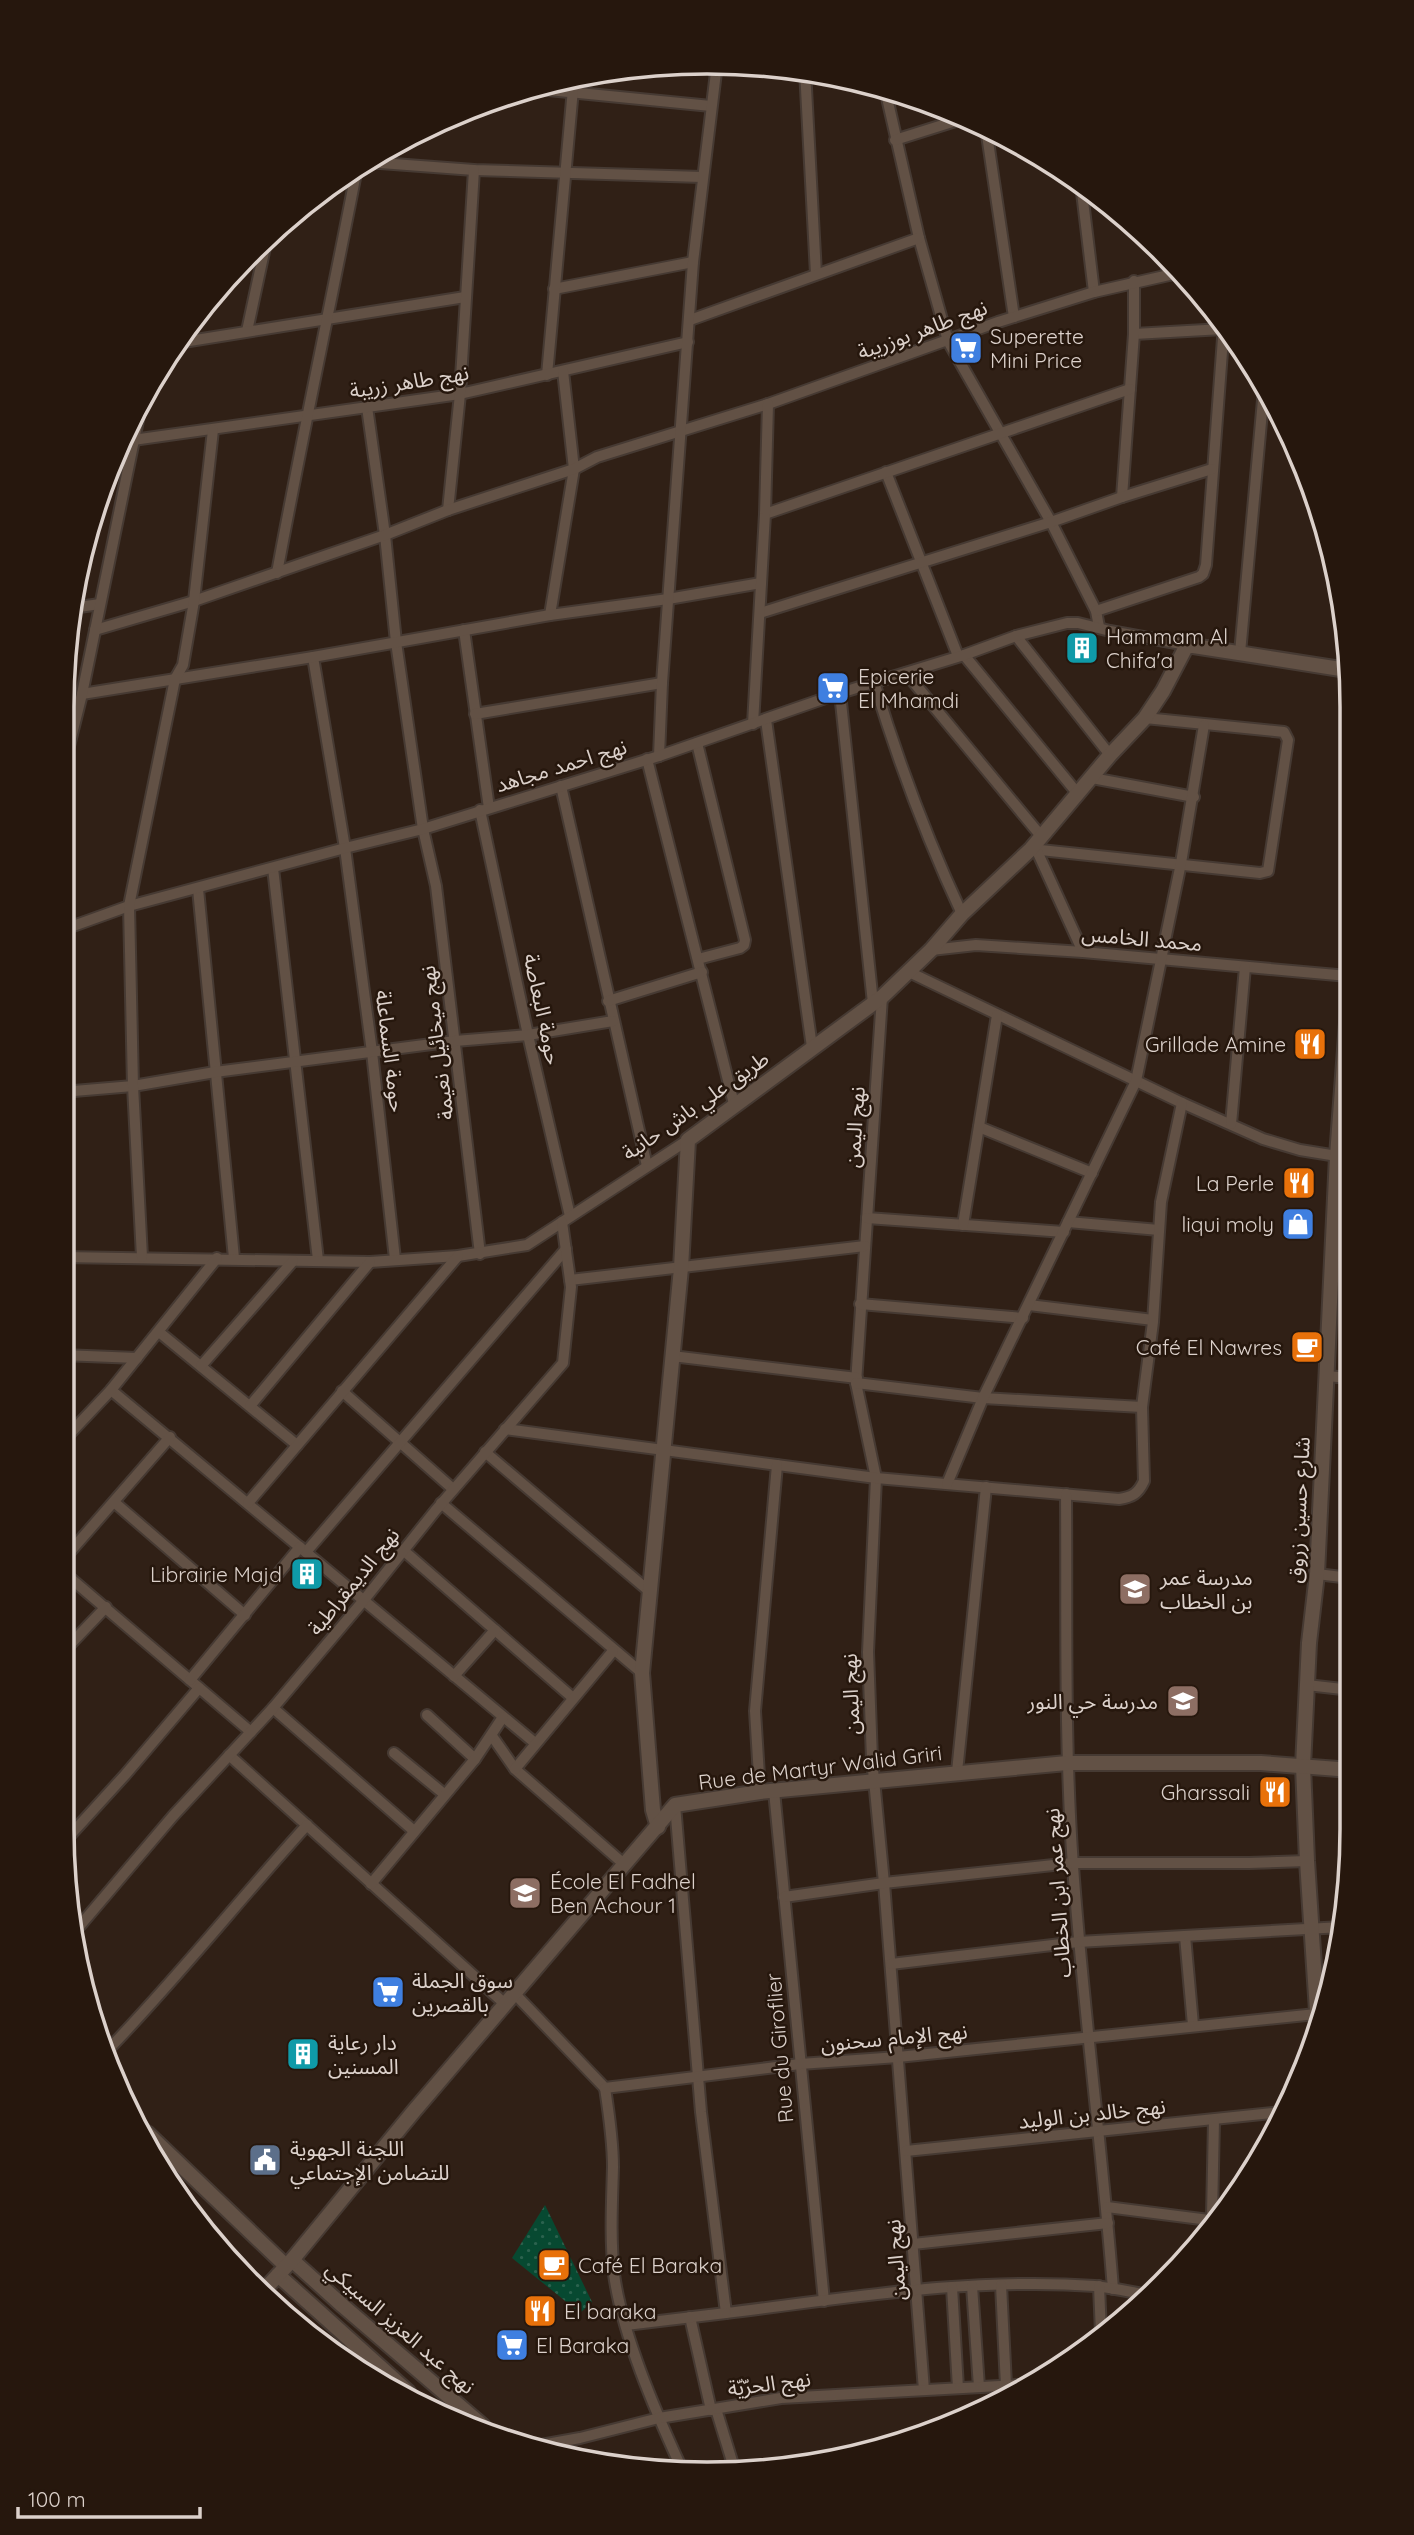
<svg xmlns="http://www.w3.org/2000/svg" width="1414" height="2535" viewBox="0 0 1414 2535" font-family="Quicksand,'Noto Sans Arabic',sans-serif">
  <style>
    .grass { fill: url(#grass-dots) }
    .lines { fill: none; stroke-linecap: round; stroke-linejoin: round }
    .minor-casing { stroke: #463a33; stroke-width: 14 }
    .tertiary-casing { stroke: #463a33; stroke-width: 18 }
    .minor { stroke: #625145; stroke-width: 10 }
    .tertiary { stroke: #625145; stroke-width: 14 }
    .rail-casing { stroke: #887b73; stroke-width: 6 }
    .rail { stroke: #26170d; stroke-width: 3.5; stroke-dasharray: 10; stroke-linecap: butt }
    .labels { text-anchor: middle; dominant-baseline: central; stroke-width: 5; stroke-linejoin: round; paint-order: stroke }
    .street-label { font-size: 21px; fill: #dcd1cb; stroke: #26170d }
    .poi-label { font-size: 21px; fill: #dcd1cb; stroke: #26170d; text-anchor: start }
    .rim { fill: none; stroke: #dcd1cb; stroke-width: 3.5 }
  </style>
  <defs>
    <pattern id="grass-dots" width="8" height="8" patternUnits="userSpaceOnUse" patternTransform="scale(1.75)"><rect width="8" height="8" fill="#074931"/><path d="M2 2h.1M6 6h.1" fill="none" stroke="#2b624e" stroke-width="1.8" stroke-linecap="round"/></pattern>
  </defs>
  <rect width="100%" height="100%" fill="#302016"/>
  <polygon class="grass" points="545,2205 592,2302 580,2313 512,2258"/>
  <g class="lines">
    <defs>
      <g id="minor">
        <polyline points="805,70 816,274"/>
        <polyline points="528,88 711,106"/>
        <polyline points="885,89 919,238 948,341 1051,522 1096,611 1099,627"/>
        <polyline points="986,128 1014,317"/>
        <polyline points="895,140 965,118"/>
        <polyline points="367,162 474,170 702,177"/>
        <polyline points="1081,184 1094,292"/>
        <polyline points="1166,259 1168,274"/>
        <polyline points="554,289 693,262"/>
        <polyline points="690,320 919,238"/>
        <polyline points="247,331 267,238"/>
        <polyline points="1134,334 1223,329"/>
        <polyline points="177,343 465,297"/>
        <polyline points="547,375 574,78"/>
        <polyline points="367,407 385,535 396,642 423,829 436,886 480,1254"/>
        <polyline points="133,440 460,394 688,342"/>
        <polyline points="886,472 958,656"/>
        <polyline points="1122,497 1134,334 1134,281"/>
        <polyline points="448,510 460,394 474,170"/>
        <polyline points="765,514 1130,389"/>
        <path d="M277,573C302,437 331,303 357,168"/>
        <polyline points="72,608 100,604"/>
        <polyline points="1096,611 1199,577 1203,574 1206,565 1224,325"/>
        <polyline points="760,613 1051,522 1122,497 1212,469"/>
        <polyline points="550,615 574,469 563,371"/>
        <polyline points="95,630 194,601 385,535 448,510 574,469 597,457 768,404 998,322 1094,292 1178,273"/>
        <polyline points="464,630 489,808"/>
        <polyline points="1016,636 1110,755"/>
        <polyline points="1240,653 1264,389"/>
        <polyline points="964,655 1078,794"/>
        <polyline points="313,657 345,848 372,1052 395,1259"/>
        <polyline points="906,673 1041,836"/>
        <path d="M874,682C898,761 927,839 962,914"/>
        <polyline points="840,693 873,1003"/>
        <polyline points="82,694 313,657 550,615 668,599 761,583"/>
        <polyline points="475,714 662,683"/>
        <polyline points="766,720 812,1047"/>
        <polyline points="753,724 765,514 768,404"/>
        <polyline points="697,743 745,940 744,945 740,948 698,959"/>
        <polyline points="659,756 662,683 693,262 717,64"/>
        <polyline points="647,759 734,1104"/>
        <polyline points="62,774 82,694 143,396"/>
        <polyline points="1092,778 1194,797"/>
        <polyline points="561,786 647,1166"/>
        <polyline points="480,810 528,1035 570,1216"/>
        <polyline points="1031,849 1260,873 1268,871 1288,740 1284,732 1145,718"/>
        <polyline points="1037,851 1083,952"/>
        <polyline points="273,868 318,1260"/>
        <polyline points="198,889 234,1258"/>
        <polyline points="62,930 129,906 345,848 423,829 659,756 840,693 964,655 1016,636 1067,623 1078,623 1110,631 1187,645"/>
        <polyline points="931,950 976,945 1083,952 1348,976"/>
        <polyline points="909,972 1182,1103 1263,1139 1300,1150 1337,1156"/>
        <polyline points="882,997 856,1383 876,1478 868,1652 872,1759 884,1883 924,2390"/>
        <polyline points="608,1001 702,972"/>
        <polyline points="62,1092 133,1086 215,1072 455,1041 528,1035 613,1021"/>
        <polyline points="1231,1124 1245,967"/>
        <polyline points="979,1127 1092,1173"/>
        <polyline points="867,1218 1064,1232"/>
        <polyline points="1335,1221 1349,1222"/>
        <polyline points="1068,1222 1159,1230"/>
        <polyline points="963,1225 997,1015"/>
        <polyline points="62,1257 370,1262 458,1256 527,1245 688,1140"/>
        <polyline points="142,1257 133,1086 129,906 175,679 183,665 194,601 213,430"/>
        <polyline points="570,1280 865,1246"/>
        <polyline points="860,1304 1023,1318"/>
        <polyline points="1029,1305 1153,1320"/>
        <polyline points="159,1332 297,1445"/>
        <polyline points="62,1355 137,1358"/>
        <polyline points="672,1356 857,1378"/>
        <polyline points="201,1366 293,1261"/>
        <polyline points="1326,1376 1350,1378"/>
        <polyline points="856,1383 983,1398 1142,1407"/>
        <polyline points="111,1390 535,1743"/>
        <polyline points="342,1391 453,1489"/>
        <polyline points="250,1406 370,1262"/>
        <path d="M505,1429L876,1478L1119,1499C1132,1497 1138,1494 1144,1481L1142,1407L1153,1322L1161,1202L1182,1103"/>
        <polyline points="62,1442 111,1390 217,1258"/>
        <polyline points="485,1452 649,1591"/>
        <polyline points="947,1484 983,1398 1136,1081 1181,863 1204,725"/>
        <path d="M1066,1494C1067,1618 1064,1742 1073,1866C1083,2007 1102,2147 1113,2289"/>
        <polyline points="114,1502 245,1615"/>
        <polyline points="248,1503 458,1256"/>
        <polyline points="441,1503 642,1673"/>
        <polyline points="403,1550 573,1698"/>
        <polyline points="306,1552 566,1249"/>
        <polyline points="62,1561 170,1437"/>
        <polyline points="62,1571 251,1732"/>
        <polyline points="1317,1574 1350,1578"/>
        <polyline points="61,1654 106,1607"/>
        <polyline points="454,1676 495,1630"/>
        <polyline points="190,1680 300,1547"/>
        <polyline points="1307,1685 1351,1690"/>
        <polyline points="273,1708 414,1831"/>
        <polyline points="427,1715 475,1759"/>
        <polyline points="492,1736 515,1769 625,1865"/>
        <polyline points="394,1753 444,1794"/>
        <polyline points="229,1755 505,2004"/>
        <polyline points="515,1769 613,1651"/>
        <polyline points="957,1772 986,1487"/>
        <polyline points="774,1791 824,2301"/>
        <polyline points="760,1792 755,1711 777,1465"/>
        <path d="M675,1805L701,2112L726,2313C848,2298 972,2277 1095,2286C1113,2288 1131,2292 1148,2295"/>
        <polyline points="64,1842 125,1775 199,1688"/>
        <polyline points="371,1884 475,1759 503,1717"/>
        <polyline points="784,1897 884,1883 1072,1863 1249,1863 1307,1861"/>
        <polyline points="78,1928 173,1816 273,1708 364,1600 435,1511 563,1363 571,1287 562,1222"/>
        <polyline points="1185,1936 1193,2025"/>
        <polyline points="891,1964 1078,1942 1342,1927"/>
        <polyline points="88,1989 97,2039"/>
        <polyline points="515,1994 605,2088 800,2064 898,2057 1316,2014"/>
        <path d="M105,2053C176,1980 239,1900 307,1825"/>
        <path d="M605,2088C609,2114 613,2140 613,2167C612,2203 610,2238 614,2274C622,2334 655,2410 680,2465"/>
        <polyline points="906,2151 1282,2112"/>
        <polyline points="1107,2207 1209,2220"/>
        <polyline points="1212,2216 1214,2120"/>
        <polyline points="913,2244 1108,2223"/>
        <polyline points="1001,2285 1006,2385"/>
        <polyline points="972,2286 979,2387"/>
        <polyline points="1099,2286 1101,2333"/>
        <polyline points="952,2287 958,2388"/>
        <polyline points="690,2317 711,2410"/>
        <polyline points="626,2325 726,2313"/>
        <polyline points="716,2409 735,2471"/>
        <polyline points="530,2447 580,2438 659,2418 781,2398 1018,2385"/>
      </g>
      <g id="tertiary">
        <polyline points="658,1827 653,1810 642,1673 681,1268 688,1140 882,997 931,950 962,914 1031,849 1110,755 1145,718 1163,691 1187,645 1347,670"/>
        <polyline points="1318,2026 1307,1861 1303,1766 1309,1643 1317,1574 1337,1156 1349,996"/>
        <polyline points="147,2133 286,2266"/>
        <polyline points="292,2260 343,2306 483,2426"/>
        <polyline points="278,2275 408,2392"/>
        <polyline points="266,2288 292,2260 414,2111 675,1805 760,1792 1067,1763 1261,1763 1351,1770"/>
      </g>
    </defs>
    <use href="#minor" class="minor-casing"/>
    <use href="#tertiary" class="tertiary-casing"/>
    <use href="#minor" class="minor"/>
    <use href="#tertiary" class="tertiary"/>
    <defs>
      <polyline id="rail" points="296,2316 356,2368"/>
    </defs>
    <use href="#rail" class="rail-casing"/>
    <use href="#rail" class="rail"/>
  </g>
  <defs>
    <symbol id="supermarket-square" viewBox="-11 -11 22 22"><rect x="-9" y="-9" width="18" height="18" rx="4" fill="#3f7fe0" stroke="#26170d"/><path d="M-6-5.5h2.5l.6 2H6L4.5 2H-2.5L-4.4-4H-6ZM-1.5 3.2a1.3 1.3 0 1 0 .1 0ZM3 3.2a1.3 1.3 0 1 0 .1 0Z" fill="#fff"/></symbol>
    <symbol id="building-square" viewBox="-11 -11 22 22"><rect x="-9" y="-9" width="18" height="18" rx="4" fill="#0f9aa8" stroke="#26170d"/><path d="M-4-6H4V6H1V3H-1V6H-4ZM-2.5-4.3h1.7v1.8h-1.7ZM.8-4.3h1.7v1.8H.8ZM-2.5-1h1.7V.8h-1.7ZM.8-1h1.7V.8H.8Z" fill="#fff"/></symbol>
    <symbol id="restaurant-square" viewBox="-11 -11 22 22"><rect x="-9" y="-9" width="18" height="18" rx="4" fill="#e8710a" stroke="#26170d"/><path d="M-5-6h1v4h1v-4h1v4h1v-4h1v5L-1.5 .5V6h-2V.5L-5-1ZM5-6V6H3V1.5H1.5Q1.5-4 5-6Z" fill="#fff"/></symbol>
    <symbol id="shop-square" viewBox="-11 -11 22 22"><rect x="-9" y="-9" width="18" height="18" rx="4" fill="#3f7fe0" stroke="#26170d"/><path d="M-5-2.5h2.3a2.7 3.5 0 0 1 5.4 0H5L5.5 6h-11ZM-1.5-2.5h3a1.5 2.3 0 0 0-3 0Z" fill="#fff"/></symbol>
    <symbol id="cafe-square" viewBox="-11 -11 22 22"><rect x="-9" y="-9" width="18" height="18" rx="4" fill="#e8710a" stroke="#26170d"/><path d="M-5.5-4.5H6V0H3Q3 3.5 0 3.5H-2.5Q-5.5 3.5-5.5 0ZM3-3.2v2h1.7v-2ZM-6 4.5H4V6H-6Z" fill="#fff"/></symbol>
    <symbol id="school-square" viewBox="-11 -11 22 22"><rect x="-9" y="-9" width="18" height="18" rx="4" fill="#8d6e63" stroke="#26170d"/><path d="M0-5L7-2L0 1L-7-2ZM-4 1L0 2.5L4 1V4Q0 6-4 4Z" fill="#fff"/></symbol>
    <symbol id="civic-square" viewBox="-11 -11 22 22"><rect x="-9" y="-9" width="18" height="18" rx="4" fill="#5c6f8a" stroke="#26170d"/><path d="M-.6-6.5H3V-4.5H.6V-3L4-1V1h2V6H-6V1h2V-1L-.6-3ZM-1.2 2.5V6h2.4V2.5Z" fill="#fff"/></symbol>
  </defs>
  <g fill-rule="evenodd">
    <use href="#supermarket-square" x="947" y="329" width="38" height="38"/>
    <use href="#building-square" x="1063" y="629" width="38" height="38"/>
    <use href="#supermarket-square" x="814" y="669" width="38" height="38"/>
    <use href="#restaurant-square" x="1291" y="1025" width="38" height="38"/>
    <use href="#restaurant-square" x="1280" y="1164" width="38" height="38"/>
    <use href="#shop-square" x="1279" y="1205" width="38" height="38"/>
    <use href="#cafe-square" x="1288" y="1328" width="38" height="38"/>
    <use href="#building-square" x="288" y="1555" width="38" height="38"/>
    <use href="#school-square" x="1116" y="1570" width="38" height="38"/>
    <use href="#school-square" x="1164" y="1682" width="38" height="38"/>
    <use href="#restaurant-square" x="1256" y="1773" width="38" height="38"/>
    <use href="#school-square" x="506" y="1874" width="38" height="38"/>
    <use href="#supermarket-square" x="369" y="1973" width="38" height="38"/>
    <use href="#building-square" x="284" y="2035" width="38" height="38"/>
    <use href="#civic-square" x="246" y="2141" width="38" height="38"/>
    <use href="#cafe-square" x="535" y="2246" width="38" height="38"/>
    <use href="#restaurant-square" x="521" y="2292" width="38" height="38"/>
    <use href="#supermarket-square" x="493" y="2326" width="38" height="38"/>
  </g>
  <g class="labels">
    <g class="street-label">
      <text transform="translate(922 329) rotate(-20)">نهج طاهر بوزريبة</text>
      <text transform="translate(409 381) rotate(-9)">نهج طاهر زريبة</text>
      <text transform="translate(561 765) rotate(-17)">نهج احمد مجاهد</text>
      <text transform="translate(1142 938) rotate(5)">محمد الخامس</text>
      <text transform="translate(543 1009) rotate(78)">حومة البعاصة</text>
      <text transform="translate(436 1043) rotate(-97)">نهج ميخائيل نعيمة</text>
      <text transform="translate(391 1051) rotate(83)">حومة السماعلة</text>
      <text transform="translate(695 1105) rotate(-35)">طريق علي باش حانبة</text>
      <text transform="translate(854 1127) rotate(-86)">نهج اليمن</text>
      <text transform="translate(1298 1510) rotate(-87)">شارع حسين زروق</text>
      <text transform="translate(353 1581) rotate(-51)">نهج الديمقراطية</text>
      <text transform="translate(850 1694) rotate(-92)">نهج اليمن</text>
      <text transform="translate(820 1767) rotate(-7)">Rue de Martyr Walid Griri</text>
      <text transform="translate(1057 1893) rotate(-94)">نهج عمر ابن الخطاب</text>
      <text transform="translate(894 2037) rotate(-5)">نهج الإمام سحنون</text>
      <text transform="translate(779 2048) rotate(-95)">Rue du Giroflier</text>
      <text transform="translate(1092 2113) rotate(-6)">نهج خالد بن الوليد</text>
      <text transform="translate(895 2260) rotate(-94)">نهج اليمن</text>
      <text transform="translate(401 2327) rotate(41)">نهج عبد العزيز السبيكي</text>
      <text transform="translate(769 2383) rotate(-7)">نهج الحرّيّة</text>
    </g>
    <g class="poi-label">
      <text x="990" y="336">Superette<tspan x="990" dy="24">Mini Price</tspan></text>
      <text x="1106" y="636">Hammam Al<tspan x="1106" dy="24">Chifa'a</tspan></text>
      <text x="858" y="676">Epicerie<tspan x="858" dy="24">El Mhamdi</tspan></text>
      <text x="1286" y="1044" text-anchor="end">Grillade Amine</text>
      <text x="1274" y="1183" text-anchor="end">La Perle</text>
      <text x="1274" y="1224" text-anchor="end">liqui moly</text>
      <text x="1282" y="1347" text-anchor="end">Café El Nawres</text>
      <text x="282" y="1574" text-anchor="end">Librairie Majd</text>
      <text x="1160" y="1577">مدرسة عمر<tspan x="1160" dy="24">بن الخطاب</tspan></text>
      <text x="1158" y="1701" text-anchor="end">مدرسة حي النور</text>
      <text x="1250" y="1792" text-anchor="end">Gharssali</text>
      <text x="550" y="1881">École El Fadhel<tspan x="550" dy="24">Ben Achour 1</tspan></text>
      <text x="412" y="1980">سوق الجملة<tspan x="412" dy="24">بالقصرين</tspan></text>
      <text x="328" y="2042">دار رعاية<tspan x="328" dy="24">المسنين</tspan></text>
      <text x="290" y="2148">اللجنة الجهوية<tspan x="290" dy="24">للتضامن الإجتماعي</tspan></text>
      <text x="578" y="2265">Café El Baraka</text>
      <text x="564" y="2311">El baraka</text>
      <text x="536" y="2345">El Baraka</text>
    </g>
  </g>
  <path d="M0 0H1414V2535H0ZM707 74H707A633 633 0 0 1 1340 707V1829A633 633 0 0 1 707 2462H707A633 633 0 0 1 74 1829V707A633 633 0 0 1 707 74Z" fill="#26170d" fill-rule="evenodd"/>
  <path class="rim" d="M707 74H707A633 633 0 0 1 1340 707V1829A633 633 0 0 1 707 2462H707A633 633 0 0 1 74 1829V707A633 633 0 0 1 707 74Z"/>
  <path d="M18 2507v10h182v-10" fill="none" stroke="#dcd1cb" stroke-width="3.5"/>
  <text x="28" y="2507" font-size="21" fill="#dcd1cb" stroke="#26170d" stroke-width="5" paint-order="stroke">100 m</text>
</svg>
